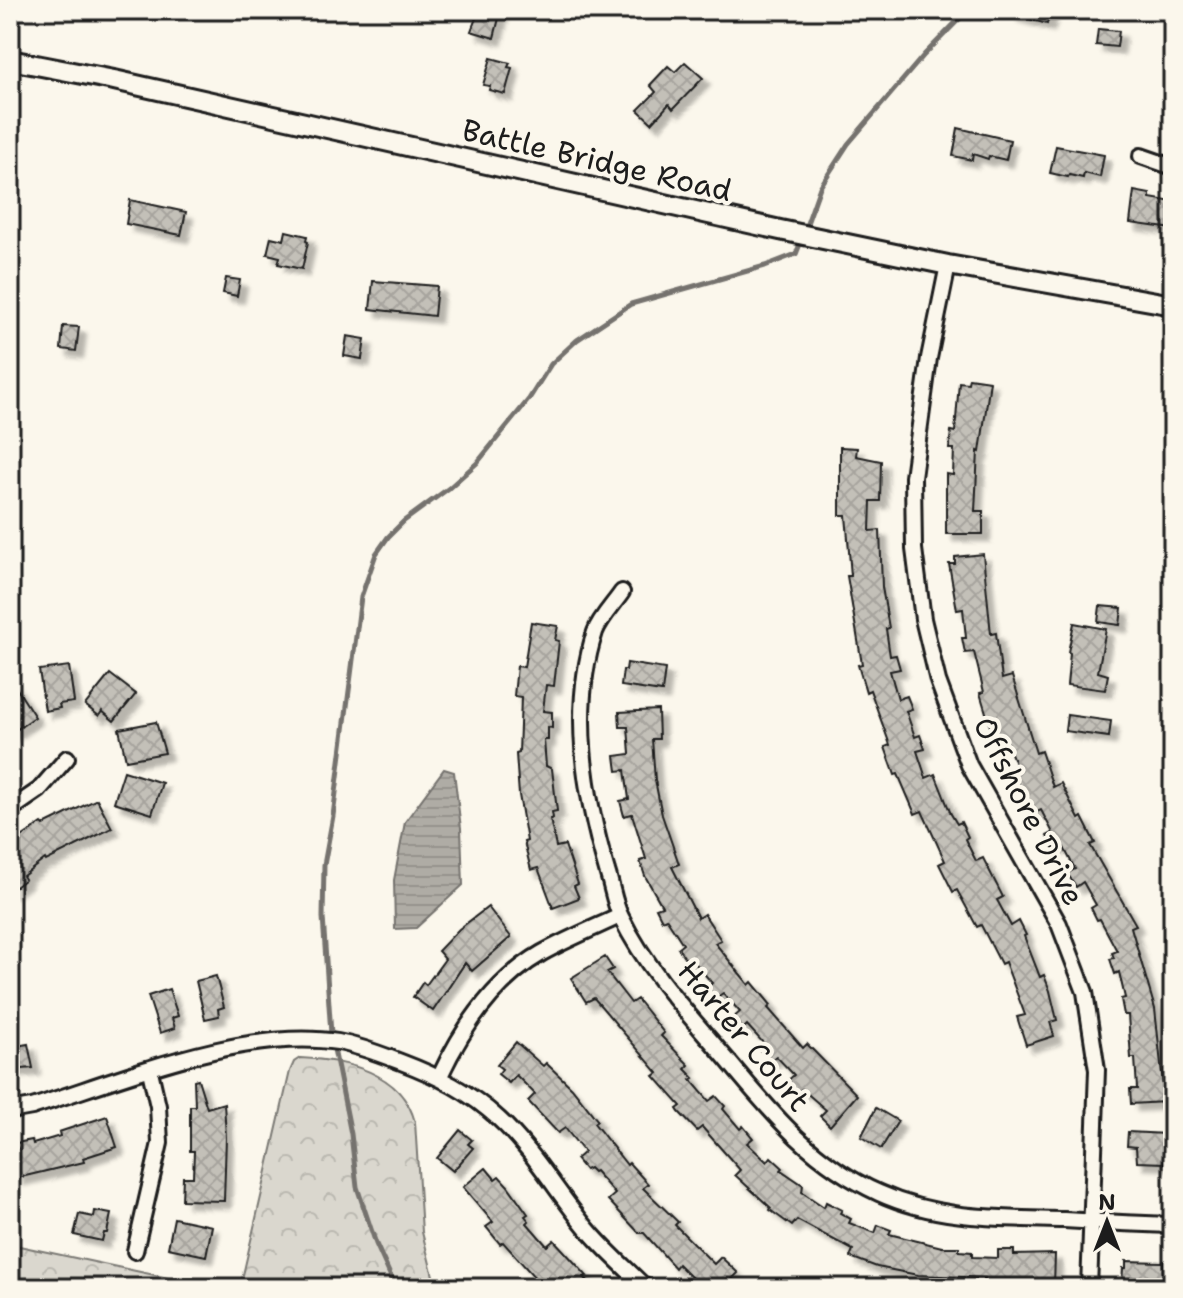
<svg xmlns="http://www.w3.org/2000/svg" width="1183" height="1298" viewBox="0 0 1183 1298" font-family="'Shantell Sans',sans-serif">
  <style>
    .forest { fill: url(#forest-crowns); stroke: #7b7a75; stroke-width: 2 }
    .water { fill: url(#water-rules); stroke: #74726e; stroke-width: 2 }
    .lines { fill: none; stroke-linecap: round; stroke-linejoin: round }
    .stream { stroke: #74726e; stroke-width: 5 }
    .building { fill: url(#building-cross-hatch); stroke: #1c1c1c; stroke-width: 2; filter: url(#shadow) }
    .street-casing { stroke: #1c1c1c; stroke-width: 20 }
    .secondary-casing { stroke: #1c1c1c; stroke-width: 24 }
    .street { stroke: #fbf7ec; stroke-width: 14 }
    .secondary { stroke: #fbf7ec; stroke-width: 18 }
    .labels { text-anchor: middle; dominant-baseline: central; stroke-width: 8; stroke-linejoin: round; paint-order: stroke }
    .street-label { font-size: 30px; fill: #1c1c1c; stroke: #fbf7ec }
  </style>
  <defs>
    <pattern id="forest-crowns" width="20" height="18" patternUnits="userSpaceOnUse" patternTransform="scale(2)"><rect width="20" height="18" fill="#dad7ce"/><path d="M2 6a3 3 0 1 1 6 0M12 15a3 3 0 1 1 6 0" fill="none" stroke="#bab8b0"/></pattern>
    <pattern id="water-rules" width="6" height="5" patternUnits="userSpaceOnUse" patternTransform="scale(2)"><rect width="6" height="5" fill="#afaca5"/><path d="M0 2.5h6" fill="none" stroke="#96938d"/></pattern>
    <pattern id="building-cross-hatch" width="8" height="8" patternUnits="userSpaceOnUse" patternTransform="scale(2)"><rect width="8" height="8" fill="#c3c0b8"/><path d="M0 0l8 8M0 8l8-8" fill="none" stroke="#a7a49e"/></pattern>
    <filter id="shadow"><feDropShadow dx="7" dy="7" stdDeviation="2" flood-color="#0004"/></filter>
  </defs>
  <rect width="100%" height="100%" fill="#fbf7ec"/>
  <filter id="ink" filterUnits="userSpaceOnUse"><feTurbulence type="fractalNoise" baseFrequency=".0125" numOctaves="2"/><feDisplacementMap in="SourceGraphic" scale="16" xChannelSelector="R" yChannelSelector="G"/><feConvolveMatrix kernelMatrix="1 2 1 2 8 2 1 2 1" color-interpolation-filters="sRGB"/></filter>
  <g filter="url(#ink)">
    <g class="forest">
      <path d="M300,1058C345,1060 402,1072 415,1122L422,1232L436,1288H240L290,1071L294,1062Z"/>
      <polygon points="10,1244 215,1288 10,1288"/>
    </g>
    <polygon class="water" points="444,769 454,772 461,828 463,885 416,928 395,929 394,880 405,822"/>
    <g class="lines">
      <g class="stream">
        <polyline points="805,229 820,187 848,144 924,55 968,10"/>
        <polyline points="396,1288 376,1244 357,1187 351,1134 331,1034 323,917 324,865 333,816 361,597 376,554 388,537 404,521 449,488 477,463 529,399 551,364 577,340 631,304 765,266 796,254 802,239"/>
      </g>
    </g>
    <g class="building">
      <polygon points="479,10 501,10 494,38 471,31"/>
      <polygon points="1011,10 1051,10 1047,24 1011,14"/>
      <polygon points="1098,29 1119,31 1117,47 1096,45"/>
      <polygon points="491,58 510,63 508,67 512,68 505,94 489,90 490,86 483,85"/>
      <polygon points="685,62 703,78 673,109 669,104 652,123 638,110 656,92 650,85 668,66 675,72"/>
      <polygon points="958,128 1010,140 1006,160 989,156 988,159 973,154 972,160 953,156"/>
      <polygon points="1056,146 1104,155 1100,177 1084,173 1083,178 1069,175 1068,177 1050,173"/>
      <polygon points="1134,191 1150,194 1150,198 1173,202 1173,229 1130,223"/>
      <polygon points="130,200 186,212 181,235 126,224"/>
      <polygon points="286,231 307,236 306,241 308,242 302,269 278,264 280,257 267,254 271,237 284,240"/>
      <polygon points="226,278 240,280 237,296 223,293"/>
      <polygon points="373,281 437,286 434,316 370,309"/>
      <polygon points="63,326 79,327 76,351 61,349"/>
      <polygon points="347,336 365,339 362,359 344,356"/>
      <polygon points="969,378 990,381 980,452 978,451 975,511 983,511 983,534 946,534 946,474 953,475 954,449 949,449 951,431 955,432 959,382 968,383"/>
      <polygon points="840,447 857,448 856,456 881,461 880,501 871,501 870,531 880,530 882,587 889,628 886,629 890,656 896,655 900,669 890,671 898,699 907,696 912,709 906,711 915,737 920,735 925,749 917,751 926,778 935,774 951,814 957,824 961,822 968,837 965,839 976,861 983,858 1003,897 997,900 1011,926 1019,921 1026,935 1024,936 1040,977 1044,975 1050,991 1057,1020 1050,1022 1054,1036 1026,1045 1017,1017 1025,1015 1005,962 1001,964 981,925 977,927 957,890 953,892 939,864 945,861 922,811 915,814 898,774 895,775 885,747 890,745 870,690 866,692 858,665 862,664 847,576 851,576 846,515 840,515"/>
      <polygon points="983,554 991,634 996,633 1002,679 1012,676 1036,753 1041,751 1053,787 1061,783 1079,819 1082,817 1095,843 1090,845 1136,925 1131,927 1155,1009 1165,1102 1131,1104 1130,1089 1137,1089 1135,1058 1131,1058 1128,1015 1124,1015 1121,999 1125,998 1119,972 1115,974 1110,959 1114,958 1112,953 1117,951 1100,919 1097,920 1091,908 1096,905 1083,882 1076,887 1067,873 1075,869 1062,844 1054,849 1047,836 1053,833 1041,810 1033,814 1018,783 1016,784 1011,769 1016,767 1007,742 996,746 980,693 984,692 974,652 965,653 962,638 966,638 963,609 957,610 949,564 955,564 955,557"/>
      <polygon points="1100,606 1122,608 1120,625 1098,622"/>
      <polygon points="531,622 558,626 555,640 559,641 554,686 546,685 543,711 552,712 552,728 548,727 548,740 544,740 546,766 552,769 557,811 552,812 553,818 550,819 556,847 565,845 578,884 574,886 579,898 553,908 538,868 531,870 524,842 527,841 519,795 516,754 519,753 521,697 514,696 517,666 524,667"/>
      <polygon points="1074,623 1106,629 1098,672 1108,675 1105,690 1067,685 1070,653 1068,652"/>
      <polygon points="627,663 665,669 662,692 621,686 623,670 626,670"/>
      <polygon points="69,666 74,702 59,704 60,708 45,711 39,670"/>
      <polygon points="110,674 136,694 114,721 102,711 99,716 85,705"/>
      <polygon points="10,678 35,717 10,734"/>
      <polygon points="658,710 659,739 652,739 655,780 662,815 679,864 672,867 698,918 704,914 721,940 715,943 749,985 752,982 771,1005 768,1008 803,1048 807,1044 857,1095 830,1126 820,1116 826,1110 802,1089 797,1093 787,1081 794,1075 776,1056 770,1061 760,1050 766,1046 747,1025 743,1029 733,1018 740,1012 723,993 716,998 707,988 712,983 691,958 687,961 678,948 683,944 666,918 662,920 656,908 662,906 645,876 640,861 646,859 632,814 624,816 620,801 629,799 625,770 617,771 615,756 630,754 628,727 620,727 619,712"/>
      <polygon points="1067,715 1111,721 1109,737 1065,731"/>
      <polygon points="156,722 165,753 126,760 119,729"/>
      <polygon points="124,771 162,783 152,814 114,802"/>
      <polygon points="97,799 112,828 46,861 45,859 23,876 25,879 10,891 10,845 42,823 44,825"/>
      <polygon points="488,907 511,937 472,971 465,963 433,1011 413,997 423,982 426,985 445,959 438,951 459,929"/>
      <polygon points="605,957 613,969 607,972 631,1003 637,999 664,1033 661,1036 689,1065 685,1069 694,1078 691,1080 709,1101 716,1096 725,1106 723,1109 740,1129 743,1126 753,1138 747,1143 767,1162 771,1157 783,1168 781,1170 803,1185 802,1192 824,1207 826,1202 842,1210 840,1213 851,1219 849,1223 875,1233 878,1225 891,1230 889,1234 942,1247 959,1247 959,1251 972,1252 972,1257 998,1258 998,1250 1014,1250 1014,1255 1055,1254 1054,1286 1013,1285 1013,1288 984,1288 985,1278 918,1275 877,1267 850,1257 853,1250 797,1220 792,1226 770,1210 771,1208 735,1175 740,1170 702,1127 697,1131 679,1112 677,1109 681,1106 654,1076 658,1073 594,998 586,1002 571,978"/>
      <polygon points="216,976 224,1007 218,1009 219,1016 205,1019 196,981"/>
      <polygon points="169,989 178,1016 172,1018 175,1028 160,1033 148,996"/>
      <polygon points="516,1042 543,1066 546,1063 572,1088 597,1120 594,1123 627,1165 629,1163 648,1184 643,1188 678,1222 675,1225 714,1264 721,1257 738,1273 732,1279 745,1288 702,1288 678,1264 675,1268 644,1233 639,1233 608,1200 615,1194 595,1171 593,1172 589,1168 585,1170 576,1159 584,1152 565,1128 558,1133 528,1101 535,1094 516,1075 509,1083 498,1074 502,1069 497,1065"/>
      <polygon points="28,1044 33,1068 10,1070 10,1047"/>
      <polygon points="198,1079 207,1108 224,1103 226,1137 224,1201 182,1200 183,1177 193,1177 194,1151 190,1151 190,1106 195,1106 194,1080"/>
      <polygon points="876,1108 898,1121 881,1149 861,1137"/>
      <polygon points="107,1116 117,1147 83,1158 84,1162 17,1178 12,1150 18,1149 16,1143 32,1140 33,1144 60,1136 59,1132"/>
      <polygon points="460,1130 472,1140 468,1144 473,1148 453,1171 437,1158"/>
      <polygon points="1128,1132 1166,1134 1164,1163 1137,1162 1136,1147 1127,1146"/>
      <polygon points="486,1168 495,1179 499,1176 508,1186 528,1214 525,1216 529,1221 527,1223 547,1246 554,1240 587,1276 584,1277 589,1282 583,1288 544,1288 503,1242 500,1244 486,1227 493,1222 463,1187"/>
      <polygon points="95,1211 111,1214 107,1233 104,1233 102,1241 74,1235 79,1214 94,1217"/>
      <polygon points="174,1218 212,1226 206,1256 168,1248"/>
      <polygon points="1126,1261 1163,1262 1163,1285 1122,1284 1123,1268 1126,1268"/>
    </g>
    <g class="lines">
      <defs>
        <g id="street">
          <polyline points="1141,156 1173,167"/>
          <polyline points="948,265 929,358 913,477 914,549 923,619 938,681 969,765 1059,924 1085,992 1097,1070 1089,1288"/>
          <path d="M622,592C614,604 600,618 595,632C570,709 585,796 607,871C612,886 614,903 621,917C648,972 691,1017 730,1063C774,1116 814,1164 879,1193C938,1220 1001,1218 1064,1220C1100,1222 1137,1224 1173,1225"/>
          <polyline points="10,810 39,790 67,758"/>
          <path d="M440,1076C462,1029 495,980 542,953C567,939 594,928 620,916"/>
          <path d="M10,1111L32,1107C121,1079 245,1027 338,1042C360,1046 380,1054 401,1062C438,1076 470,1092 499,1119C535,1152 559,1196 590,1232C607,1252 628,1270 646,1288"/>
          <polyline points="135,1251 160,1143 158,1106 150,1071"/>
        </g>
        <polyline id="secondary" points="10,60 114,80 780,230 948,265 1173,305"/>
      </defs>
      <use href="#street" class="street-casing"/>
      <use href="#secondary" class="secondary-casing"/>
      <use href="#street" class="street"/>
      <use href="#secondary" class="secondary"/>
    </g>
  </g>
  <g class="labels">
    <g class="street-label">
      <text transform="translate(597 160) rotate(13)">Battle Bridge Road</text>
      <text transform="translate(1029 811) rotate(63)">Offshore Drive</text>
      <text transform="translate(744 1036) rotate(50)">Harter Court</text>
    </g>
  </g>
  <rect width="1183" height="1298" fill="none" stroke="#fbf7ec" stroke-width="40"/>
  <rect x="20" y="20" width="1143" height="1258" fill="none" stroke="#1c1c1c" stroke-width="3" filter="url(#ink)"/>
  <g transform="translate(1107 1222)" stroke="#fbf7ec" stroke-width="6" paint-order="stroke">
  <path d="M0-6L14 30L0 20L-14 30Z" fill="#1c1c1c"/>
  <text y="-12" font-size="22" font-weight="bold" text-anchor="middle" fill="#1c1c1c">N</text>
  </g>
</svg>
